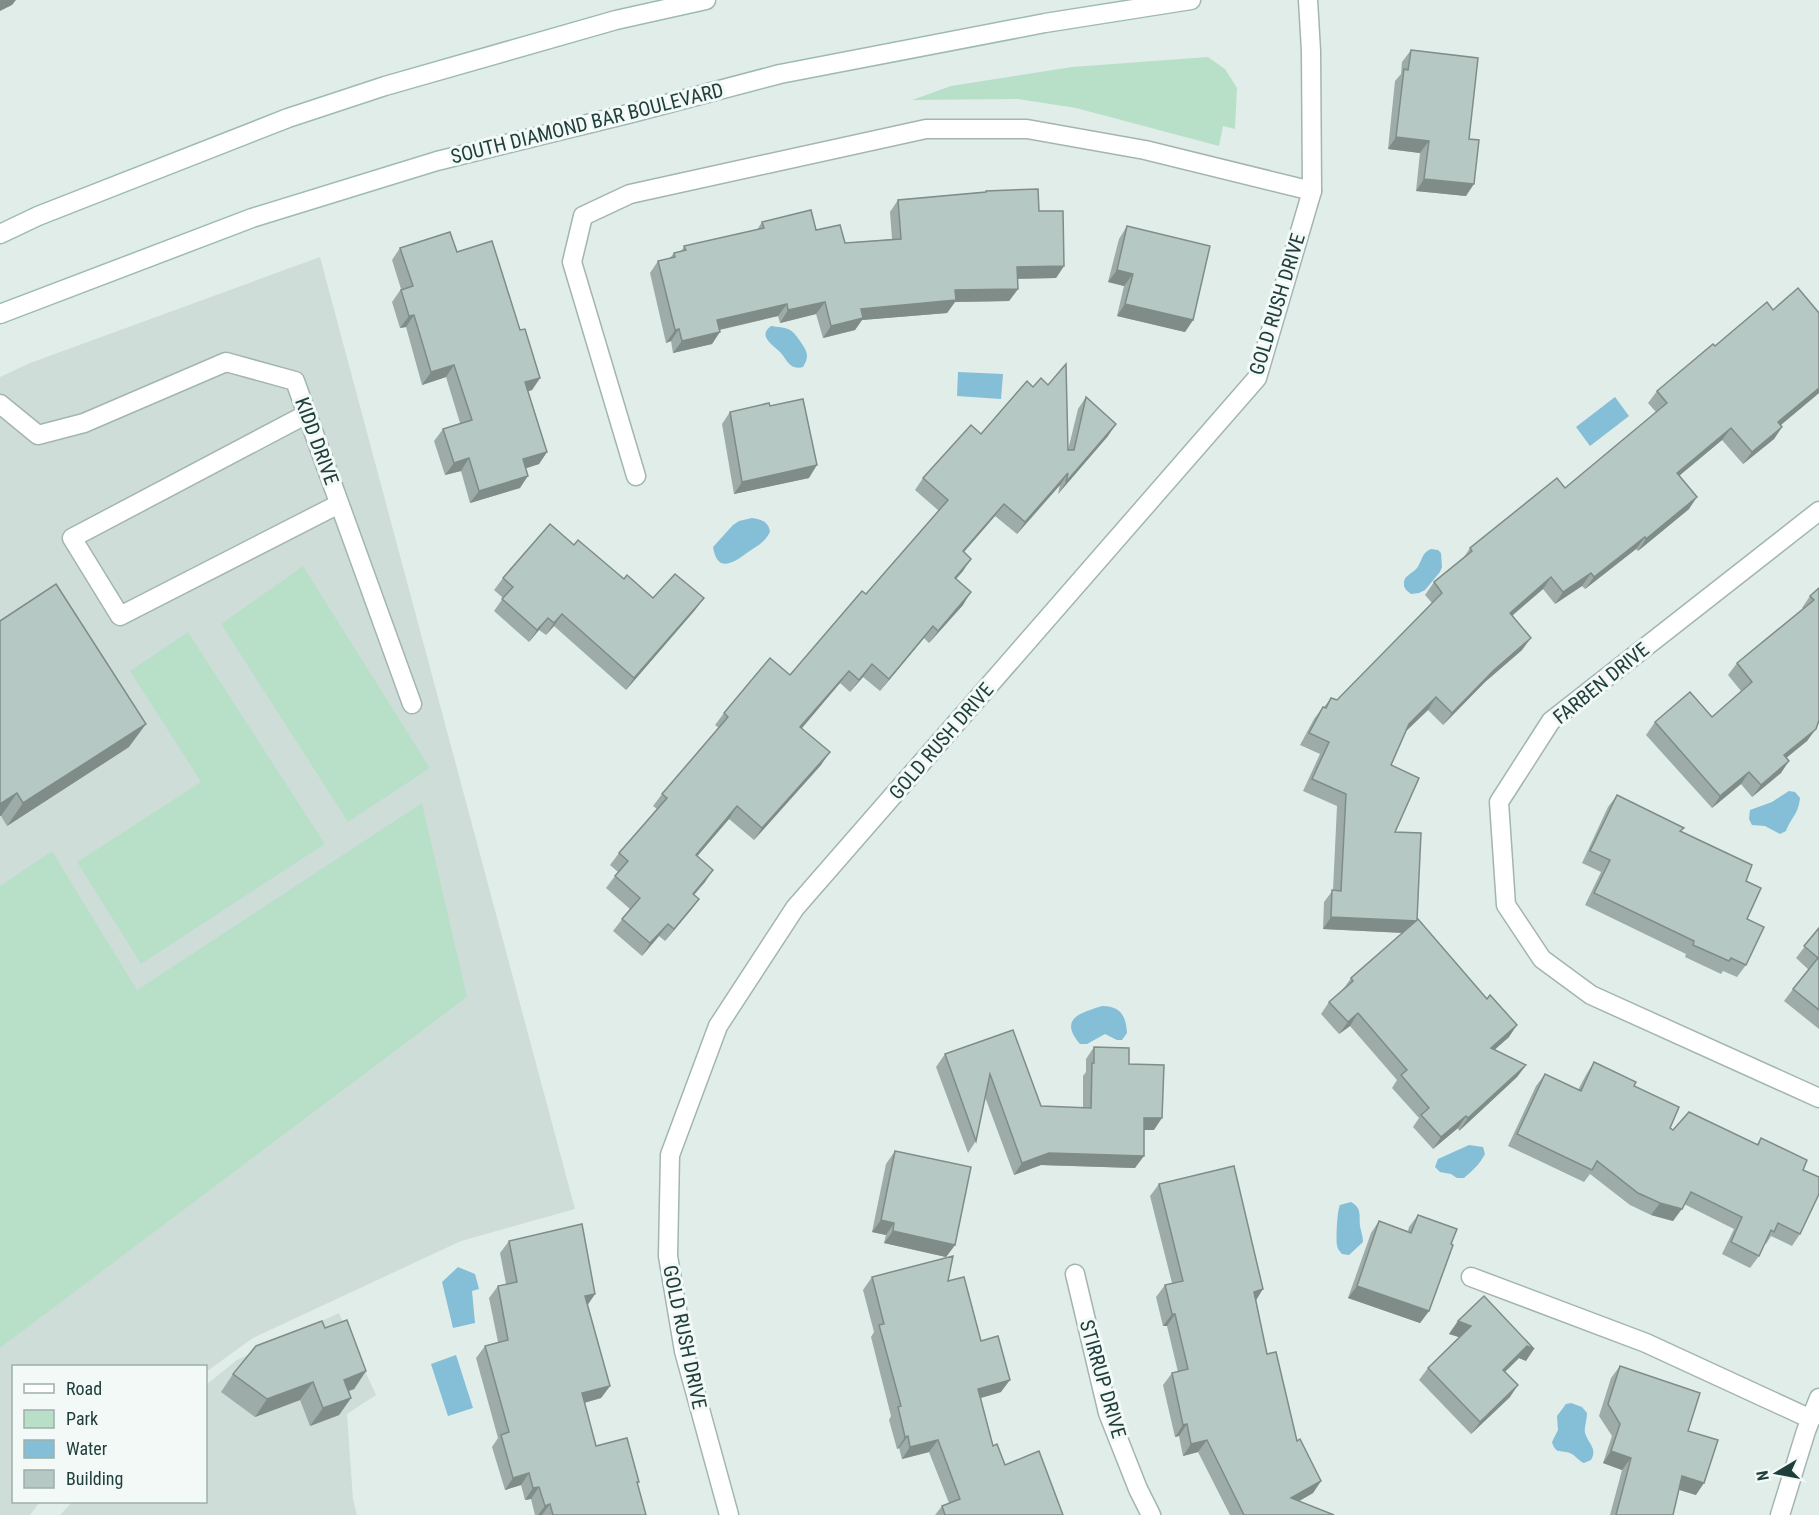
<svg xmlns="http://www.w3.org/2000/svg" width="1819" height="1515" viewBox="0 0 1819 1515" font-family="'Roboto Condensed',sans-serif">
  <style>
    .built { fill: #cfddd9 }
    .green { fill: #b8e0c9 }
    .water { fill: #84bed7 }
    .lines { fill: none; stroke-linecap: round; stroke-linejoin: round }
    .service-casing { stroke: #a3b5b2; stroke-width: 21 }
    .minor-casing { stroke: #a3b5b2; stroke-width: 21 }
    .secondary-casing { stroke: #9ebab4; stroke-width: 21 }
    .service { stroke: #fff; stroke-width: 18 }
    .minor { stroke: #fff; stroke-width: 18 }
    .secondary { stroke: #fff; stroke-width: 18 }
    .wall { fill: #9daca8 }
    .shaded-wall { fill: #7f8c88 }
    .building { fill: #b6c8c3; stroke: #7f8c88; stroke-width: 1.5 }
    .labels { text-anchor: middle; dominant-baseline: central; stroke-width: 6; stroke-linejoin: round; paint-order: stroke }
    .street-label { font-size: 20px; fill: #203f3c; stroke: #f2f9f6 }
  </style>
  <rect width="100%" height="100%" fill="#e1ede9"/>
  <g class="built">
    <polygon points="320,257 575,1209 461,1241 253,1338 206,1372 206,1366 14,1366 14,1502 40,1502 30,1515 0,1515 0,377 30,363"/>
    <polygon points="339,1313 376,1395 347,1414 353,1499 357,1515 60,1515 72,1502 206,1502 206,1385 237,1360"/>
  </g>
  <g class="green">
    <polygon points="1208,57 1225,69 1237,88 1235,129 1223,126 1219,146 1076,108 1018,99 912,100 951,86 1072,67"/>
    <polygon points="303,566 430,768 348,822 221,624"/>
    <polygon points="188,632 325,844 141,964 77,862 201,782 130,671"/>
    <polygon points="422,803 467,997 0,1348 0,886 52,851 137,990"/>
  </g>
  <g class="water">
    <path d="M771,326C777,327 785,327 790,330C795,333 797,337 800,341C807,351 810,356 803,367C800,368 797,368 794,367C788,365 785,357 780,352C773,345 757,336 771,326Z"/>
    <polygon points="958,372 1003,374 1001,399 957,396"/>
    <polygon points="1615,397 1629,416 1590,446 1576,427"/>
    <path d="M752,518C761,519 769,522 770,532C764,544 754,547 744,555C730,565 717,571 713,547L733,525L739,521Z"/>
    <path d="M1431,549L1438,550L1441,553L1442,567L1440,572L1425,590L1419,593L1411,594C1407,591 1403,588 1404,582C1404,576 1413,573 1417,568C1422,561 1422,552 1431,549Z"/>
    <path d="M1789,791L1795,792L1800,798C1798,815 1792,816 1786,831L1780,834L1765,826L1752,825L1749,819L1750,810L1772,802Z"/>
    <path d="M1102,1006C1120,1006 1126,1015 1127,1033L1122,1040H1117L1105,1034L1087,1044H1080C1058,1018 1081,1013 1102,1006Z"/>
    <path d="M1469,1145L1483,1147L1485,1154C1480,1164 1472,1171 1464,1178H1457L1451,1174L1440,1172L1435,1167L1438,1159Z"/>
    <path d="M1351,1202C1362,1208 1359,1215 1360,1226C1361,1232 1363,1236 1363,1242L1349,1255L1342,1254C1339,1250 1338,1250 1337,1245C1336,1238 1337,1211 1340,1205Z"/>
    <polygon points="458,1267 475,1274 479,1289 472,1291 475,1323 453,1328 442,1282"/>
    <polygon points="456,1355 473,1408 448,1416 431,1364"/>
    <path d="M1571,1403L1582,1407L1587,1413C1587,1419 1584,1428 1585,1433C1588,1443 1598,1449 1591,1460L1584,1463C1579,1461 1577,1457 1572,1454C1563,1449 1556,1456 1552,1442L1558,1430L1557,1416L1566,1404Z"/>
  </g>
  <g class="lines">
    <defs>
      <g id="service">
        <polyline points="307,414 72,538 120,616 339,504"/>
        <polyline points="1471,1277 1646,1343 1811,1419"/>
      </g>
      <g id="minor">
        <polyline points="0,404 38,435 84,423 226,362 295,381 412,704"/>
        <polyline points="636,476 572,262 583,216 630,194 926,129 1027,129 1145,150 1312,191"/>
        <polyline points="1819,511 1551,721 1499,802 1506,905 1542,959 1591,995 1819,1098"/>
        <polyline points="1075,1274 1108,1413 1138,1489 1151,1515"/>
        <polyline points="729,1515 684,1351 668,1256 670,1155 718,1026 795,908 1257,378 1312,191 1311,51 1308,0"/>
        <polyline points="1780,1515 1806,1431 1819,1398"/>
      </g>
      <g id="secondary">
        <polyline points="0,234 38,216 288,118 385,86 616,20 706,0"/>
        <polyline points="0,314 252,218 437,161 632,113 780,74 1045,23 1191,0"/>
      </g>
    </defs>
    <use href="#service" class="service-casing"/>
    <use href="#minor" class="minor-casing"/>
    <use href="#secondary" class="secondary-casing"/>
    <use href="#service" class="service"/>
    <use href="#minor" class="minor"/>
    <use href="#secondary" class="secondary"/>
  </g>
  <g class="wall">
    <polygon points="1411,50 1469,139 1466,196 1416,191 1420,153 1388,149 1395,81 1401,74 1402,62"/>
    <polygon points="986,191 1039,211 1064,266 1056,278 1018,279 1018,289 1009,301 955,302 947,313 862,320 855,330 823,338 816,314 780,323 778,316 720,330 712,344 673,353 671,341 666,343 650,273 658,261 670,258 674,253 681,252 684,246 757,230 762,222 816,230 845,243 892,239 890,212 898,200 985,192"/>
    <polygon points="1127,226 1193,320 1185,332 1117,316 1124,286 1108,282 1119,239"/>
    <polygon points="400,248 457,252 520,330 540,378 532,390 528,391 547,452 539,464 526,468 520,488 470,503 461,471 445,475 434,441 443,429 460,423 446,377 422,385 406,327 400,328 392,302 401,289 392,260"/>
    <polygon points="1715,346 1819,393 1781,425 1782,427 1774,439 1743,464 1722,440 1679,476 1689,509 1638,551 1636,549 1585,589 1582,586 1555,604 1543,589 1512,616 1522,650 1485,682 1443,725 1428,710 1406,731 1391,765 1395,832 1417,920 1509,1037 1494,1050 1526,1065 1517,1077 1459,1131 1458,1128 1433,1149 1413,1127 1419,1118 1392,1088 1397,1080 1350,1026 1339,1034 1321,1014 1329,1002 1342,991 1351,978 1402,933 1323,929 1324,902 1333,890 1337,806 1303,791 1320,754 1300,745 1314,719 1323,707 1324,707 1331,698 1337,700 1432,603 1425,595 1434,582 1464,557 1470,548 1565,488 1656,412 1648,403 1657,391"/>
    <polygon points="1086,397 1108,436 1058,494 1060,485 1017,534 995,516 964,552 963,571 956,579 963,605 929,643 924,638 880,691 863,677 850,692 840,683 801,728 821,765 754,840 729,819 697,856 705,882 694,895 699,899 690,911 665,941 659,936 642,956 613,931 630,909 606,888 618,872 610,865 619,853 657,809 653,806 662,794 719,728 715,725 724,713 790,675 866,594 939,511 915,490 923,478 981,434 1068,450 1078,409"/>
    <polygon points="730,412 809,478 734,494 722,424"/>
    <polygon points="574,545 653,598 695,610 626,690 554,626 546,635 539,630 529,642 494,611 503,598 494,590 503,578"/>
    <polygon points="1819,588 1819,723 1807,741 1786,758 1781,773 1752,797 1741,784 1712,808 1646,735 1655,722 1712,717 1741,691 1728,675 1737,663 1803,609 1802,608 1810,596"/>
    <polygon points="0,621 129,747 7,826 1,816"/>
    <polygon points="1617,795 1681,831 1746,881 1747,919 1746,965 1737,977 1723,971 1721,974 1685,957 1686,954 1585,905 1601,872 1582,863 1608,807"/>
    <polygon points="1819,928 1819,1029 1784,1001 1793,989 1809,970 1796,958"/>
    <polygon points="1013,1030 1041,1106 1083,1108 1083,1076 1086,1072 1086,1059 1094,1047 1129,1064 1154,1130 1144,1130 1135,1168 1041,1165 1014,1175 985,1097 976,1141 968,1153 936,1067 945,1054"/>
    <polygon points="1594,1062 1634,1086 1670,1128 1673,1130 1757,1144 1761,1138 1803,1170 1800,1234 1792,1246 1771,1236 1766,1244 1765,1243 1759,1256 1750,1268 1722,1254 1734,1229 1684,1204 1673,1221 1651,1215 1630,1205 1590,1174 1584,1182 1508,1146 1536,1086 1545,1074 1578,1090 1586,1075"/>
    <polygon points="895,1151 955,1245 946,1257 884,1243 886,1235 872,1232 886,1164"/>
    <polygon points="1159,1184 1255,1301 1267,1354 1297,1441 1321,1481 1313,1493 1299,1501 1335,1515 1230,1515 1198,1452 1183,1456 1179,1436 1175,1437 1163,1385 1172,1373 1178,1372 1167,1326 1163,1326 1156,1297 1165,1285 1172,1283 1150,1196"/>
    <polygon points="1418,1215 1429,1311 1420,1323 1348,1298 1371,1233 1379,1221 1408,1231 1409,1227"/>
    <polygon points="509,1241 595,1294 587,1305 610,1386 601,1398 584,1403 596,1446 637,1484 646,1515 535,1515 531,1499 525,1500 521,1485 505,1490 492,1447 498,1438 476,1358 485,1346 498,1342 489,1298 498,1286 506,1284 500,1253"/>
    <polygon points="872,1277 948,1281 981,1341 1001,1392 981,1398 993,1446 1005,1465 1063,1515 935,1515 942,1506 949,1503 929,1452 902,1459 899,1448 897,1449 889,1420 891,1416 871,1337 874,1332 863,1290"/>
    <polygon points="1458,1321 1526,1361 1519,1358 1505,1372 1510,1397 1471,1434 1419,1380 1428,1368 1459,1337 1449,1334"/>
    <polygon points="1620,1366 1688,1431 1696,1495 1679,1490 1673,1515 1610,1515 1622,1470 1603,1463 1612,1436 1599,1416 1611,1378"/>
    <polygon points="366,1371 354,1389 349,1391 351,1398 339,1415 310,1426 300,1400 255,1417 221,1392 233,1374"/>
  </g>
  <g class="shaded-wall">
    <polygon points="0,0 16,0 12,5 0,11"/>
    <polygon points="1396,137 1429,141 1420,153 1388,149"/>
    <polygon points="1424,179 1474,184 1466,196 1416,191"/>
    <polygon points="1064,266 1056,278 1009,279 1017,267"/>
    <polygon points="1117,270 1133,274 1124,286 1108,282"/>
    <polygon points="1018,289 1009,301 955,302 947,313 862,320 855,330 823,338 831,326 861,309 955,290"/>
    <polygon points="825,302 816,314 780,323 788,310"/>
    <polygon points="787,304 778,316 709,332 717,320"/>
    <polygon points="1125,304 1193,320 1185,332 1117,316"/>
    <polygon points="414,315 406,327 400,328 409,316"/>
    <polygon points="679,329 671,341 666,343 675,330"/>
    <polygon points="720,332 712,344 673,353 682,341"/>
    <polygon points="454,365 446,377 422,385 431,372"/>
    <polygon points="540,378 532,390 517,395 525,382"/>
    <polygon points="1819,388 1819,393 1770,434 1778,422"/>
    <polygon points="1116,424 1108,436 1058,494 1066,482"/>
    <polygon points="1782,427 1774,439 1743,464 1752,452"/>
    <polygon points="1731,428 1722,440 1668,485 1677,473"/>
    <polygon points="547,452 539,464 515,472 523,459"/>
    <polygon points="469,458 461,471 445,475 454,463"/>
    <polygon points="817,465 809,478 734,494 742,482"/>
    <polygon points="1068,473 1060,485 1017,534 1025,522"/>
    <polygon points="528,476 520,488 470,503 479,491"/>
    <polygon points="1697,497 1689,509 1638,551 1646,539"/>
    <polygon points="1004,504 995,516 954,563 963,551"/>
    <polygon points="1645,537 1636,549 1585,589 1594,577"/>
    <polygon points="971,559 963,571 946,590 955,578"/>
    <polygon points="1591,573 1582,586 1555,604 1563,592"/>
    <polygon points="1551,577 1543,589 1501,625 1510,613"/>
    <polygon points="971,592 963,605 929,643 938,631"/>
    <polygon points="704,598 695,610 626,690 634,678"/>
    <polygon points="562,614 554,626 546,635 554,623"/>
    <polygon points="548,618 539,630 529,642 537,630"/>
    <polygon points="933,626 924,638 880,691 889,679"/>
    <polygon points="1531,638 1522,650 1485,682 1443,725 1452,713 1494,670"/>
    <polygon points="872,664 863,677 850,692 859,680"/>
    <polygon points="849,671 840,683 792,740 800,727"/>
    <polygon points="1436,697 1428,710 1401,736 1409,724"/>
    <polygon points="146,724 129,747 7,826 23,803"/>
    <polygon points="1816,729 1807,741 1775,767 1784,755"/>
    <polygon points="830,752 821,765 754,840 762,828"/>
    <polygon points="1789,761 1781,773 1752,797 1761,785"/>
    <polygon points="1749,772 1741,784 1712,808 1720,796"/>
    <polygon points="17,793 1,816 0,816 0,804"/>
    <polygon points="737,806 729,819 688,867 696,855"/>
    <polygon points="713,870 705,882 684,906 693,894"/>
    <polygon points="699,899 690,911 665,941 674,929"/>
    <polygon points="1331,917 1416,921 1407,933 1323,929"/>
    <polygon points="668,924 659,936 642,956 650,943"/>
    <polygon points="1358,1013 1350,1026 1339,1034 1348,1022"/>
    <polygon points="1517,1025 1509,1037 1482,1061 1491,1048"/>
    <polygon points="1526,1065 1517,1077 1459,1131 1468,1118"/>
    <polygon points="1466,1116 1458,1128 1433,1149 1441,1137"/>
    <polygon points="1144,1118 1162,1118 1154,1130 1135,1130"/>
    <polygon points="1049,1153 1144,1156 1135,1168 1041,1165 1014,1175 1022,1163"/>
    <polygon points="1660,1203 1682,1209 1673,1221 1651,1215"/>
    <polygon points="881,1220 894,1223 886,1235 872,1232"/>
    <polygon points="893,1231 955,1245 946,1257 884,1243"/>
    <polygon points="1357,1286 1429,1311 1420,1323 1348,1298"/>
    <polygon points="1263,1289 1255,1302 1254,1292"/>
    <polygon points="595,1294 587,1306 585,1296"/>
    <polygon points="1172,1314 1175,1314 1167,1326 1163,1326"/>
    <polygon points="1458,1321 1471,1326 1462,1338 1449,1334"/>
    <polygon points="1527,1346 1534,1349 1526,1361 1519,1358 1494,1382 1503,1370"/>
    <polygon points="366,1371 354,1389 332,1397 344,1380"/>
    <polygon points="1010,1380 1001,1392 970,1401 978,1389"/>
    <polygon points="313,1382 300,1400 255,1417 267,1399"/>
    <polygon points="1518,1385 1510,1397 1471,1434 1480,1422"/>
    <polygon points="610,1386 601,1398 573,1406 582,1393"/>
    <polygon points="351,1398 339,1415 310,1426 323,1408"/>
    <polygon points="1187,1424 1179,1436 1175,1437 1183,1425"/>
    <polygon points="908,1436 899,1448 897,1449 905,1437"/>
    <polygon points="938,1440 929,1452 902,1459 910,1447"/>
    <polygon points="1207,1440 1198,1452 1183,1456 1191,1444"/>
    <polygon points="1611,1451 1631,1458 1622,1470 1603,1463"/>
    <polygon points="529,1473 521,1485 505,1490 513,1478"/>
    <polygon points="1682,1476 1704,1483 1696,1495 1674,1488"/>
    <polygon points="1321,1481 1313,1493 1282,1511 1291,1498"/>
    <polygon points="539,1487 531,1499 525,1500 533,1488"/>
    <polygon points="550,1504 542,1515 538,1515 545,1506"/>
  </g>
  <g class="building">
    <polygon points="1411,50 1478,58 1469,139 1479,140 1474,184 1424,179 1429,141 1396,137 1404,69 1408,70"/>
    <polygon points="1038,189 1039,211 1063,211 1064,266 1017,267 1018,289 955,290 956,300 861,309 863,318 831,326 825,302 788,310 787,304 717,320 720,332 682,341 679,329 675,330 658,261 675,257 674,253 686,250 684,246 764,228 762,222 811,210 816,230 840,225 845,243 901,239 898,200 986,192 986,191"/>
    <polygon points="1127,226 1210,246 1193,320 1125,304 1133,274 1117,270"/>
    <polygon points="450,232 457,252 492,241 520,330 525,329 540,378 525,382 547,452 523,459 528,476 479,491 469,458 454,463 443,429 472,420 454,365 431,372 414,315 409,316 401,290 413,286 400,248"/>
    <polygon points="1798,288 1819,313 1819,388 1778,422 1782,427 1752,452 1731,428 1677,473 1697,497 1646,539 1645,537 1594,577 1591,573 1563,592 1551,577 1510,613 1531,638 1494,670 1452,713 1436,697 1409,724 1391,765 1419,778 1395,832 1421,833 1417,920 1418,919 1487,999 1490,995 1517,1025 1491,1048 1526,1065 1468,1118 1466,1116 1441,1137 1421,1115 1429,1108 1401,1075 1407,1070 1358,1013 1348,1022 1329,1002 1353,981 1351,978 1416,921 1331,917 1332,890 1341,891 1346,794 1312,779 1329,742 1309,733 1323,707 1326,708 1331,698 1337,700 1442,593 1434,582 1472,551 1470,548 1557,478 1565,488 1667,403 1657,391 1713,344 1715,346 1767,302 1773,310"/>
    <polygon points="1066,364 1068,450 1074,450 1086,397 1116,424 1066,482 1068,473 1025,522 1004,504 963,551 971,559 955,578 971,592 938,631 933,626 889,679 872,664 859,680 849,671 800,727 830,752 762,828 737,806 696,855 713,870 693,894 699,899 674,929 668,924 650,943 622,919 640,898 615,876 628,861 619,853 667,798 662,794 728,717 724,713 770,658 790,675 862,591 866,594 948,500 923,478 971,425 981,434 1027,381 1033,387 1041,378 1048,385"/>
    <polygon points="803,399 817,465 742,482 730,412 769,403 770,406"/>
    <polygon points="550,524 574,545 578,540 624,579 627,575 653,598 675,574 704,598 634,678 562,614 554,623 548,618 537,630 502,599 513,587 503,578"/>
    <polygon points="56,584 146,724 23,803 17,793 0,804 0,621"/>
    <polygon points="1819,588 1819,720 1816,729 1784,755 1789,761 1761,785 1749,772 1720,796 1655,722 1690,692 1712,717 1752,682 1737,663 1814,600 1810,596"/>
    <polygon points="1617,795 1684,828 1680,831 1752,865 1746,881 1761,888 1747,919 1764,927 1746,965 1731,958 1729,961 1693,945 1694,941 1594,893 1610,860 1590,851"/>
    <polygon points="1819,928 1819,1010 1793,989 1818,958 1804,946"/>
    <polygon points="1013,1030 1041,1106 1091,1108 1092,1063 1094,1063 1094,1047 1129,1048 1129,1064 1164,1065 1162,1118 1144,1118 1144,1156 1049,1153 1022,1163 990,1074 976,1141 945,1054"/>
    <polygon points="1594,1062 1636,1082 1634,1086 1679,1107 1670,1128 1673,1130 1689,1112 1758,1145 1761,1138 1807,1160 1803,1170 1819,1177 1819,1194 1800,1234 1778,1223 1774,1232 1771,1230 1759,1256 1731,1242 1742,1217 1691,1192 1682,1209 1660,1203 1638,1193 1597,1161 1592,1170 1517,1134 1545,1074 1581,1091"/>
    <polygon points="895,1151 971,1167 955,1245 893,1231 894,1223 881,1220"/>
    <polygon points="1234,1166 1263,1289 1254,1292 1267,1354 1276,1352 1297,1441 1300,1439 1321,1481 1291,1498 1334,1515 1244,1515 1207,1440 1191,1444 1187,1424 1183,1425 1172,1373 1188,1369 1175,1314 1172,1314 1165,1285 1183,1281 1159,1184"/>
    <polygon points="1418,1215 1457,1229 1451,1244 1453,1245 1429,1311 1357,1286 1379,1221 1411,1233"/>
    <polygon points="582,1224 595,1294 585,1296 610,1386 582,1393 596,1446 627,1438 639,1482 637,1482 646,1515 553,1515 550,1504 545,1506 539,1487 533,1488 529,1473 513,1478 501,1435 509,1432 485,1346 508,1340 498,1286 517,1282 509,1241"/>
    <polygon points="953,1256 948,1281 964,1277 981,1341 998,1336 1010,1380 978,1389 993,1446 997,1444 1005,1465 1039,1451 1063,1515 945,1515 942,1506 960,1499 938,1440 910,1447 908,1436 905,1437 898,1407 901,1406 879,1325 884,1324 872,1277"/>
    <polygon points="1484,1296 1534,1349 1527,1346 1503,1370 1518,1385 1480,1422 1428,1368 1471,1326 1458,1321"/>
    <polygon points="347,1320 366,1371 344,1380 351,1398 323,1408 313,1382 267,1399 233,1374 256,1346 322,1321 325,1328"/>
    <polygon points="1620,1366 1700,1393 1688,1431 1718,1440 1704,1483 1682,1476 1673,1515 1616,1515 1631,1458 1611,1451 1620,1424 1608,1404"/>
  </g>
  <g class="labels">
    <g class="street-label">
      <text transform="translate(587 123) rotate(-14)">SOUTH DIAMOND BAR BOULEVARD</text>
      <text transform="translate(1277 304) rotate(-73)">GOLD RUSH DRIVE</text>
      <text transform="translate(317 441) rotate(70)">KIDD DRIVE</text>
      <text transform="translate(1601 683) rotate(-39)">FARBEN DRIVE</text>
      <text transform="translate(941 741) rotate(-49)">GOLD RUSH DRIVE</text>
      <text transform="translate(685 1337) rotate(78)">GOLD RUSH DRIVE</text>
      <text transform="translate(1103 1379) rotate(74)">STIRRUP DRIVE</text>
    </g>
  </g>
  <rect x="12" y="1365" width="195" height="138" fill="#f2f9f6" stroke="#9eafac" stroke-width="1.5"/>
  <rect x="24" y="1384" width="30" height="9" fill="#ffffff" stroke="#9eafac" stroke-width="1.5"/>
  <text x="66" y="1395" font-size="18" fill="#203f3c">Road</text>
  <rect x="24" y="1410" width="30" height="18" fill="#b8e0c9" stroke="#9eafac" stroke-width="1.5"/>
  <text x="66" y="1425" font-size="18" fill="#203f3c">Park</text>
  <rect x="24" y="1440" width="30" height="18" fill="#84bed7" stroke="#9eafac" stroke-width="1.5"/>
  <text x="66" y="1455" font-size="18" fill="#203f3c">Water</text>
  <rect x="24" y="1470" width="30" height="18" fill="#b6c8c3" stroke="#9eafac" stroke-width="1.5"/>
  <text x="66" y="1485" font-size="18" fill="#203f3c">Building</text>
  <g transform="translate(1777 1473) rotate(260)" stroke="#f2f9f6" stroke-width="4.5" paint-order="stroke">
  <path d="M0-4.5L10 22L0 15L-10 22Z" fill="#203f3c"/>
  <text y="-9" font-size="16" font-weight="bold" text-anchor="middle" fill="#203f3c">N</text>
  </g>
</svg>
